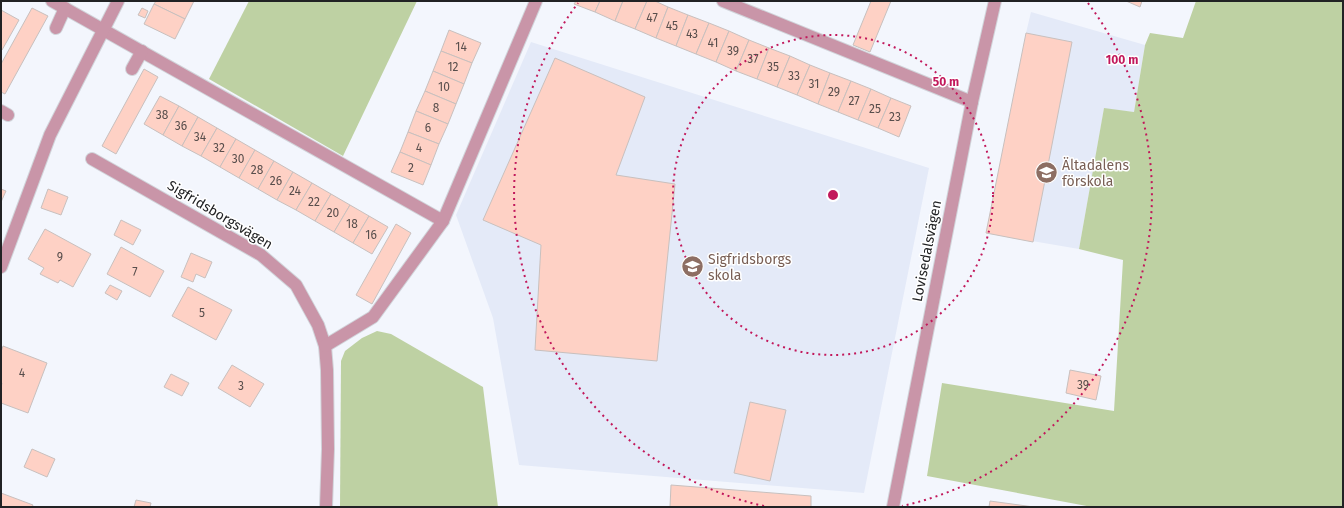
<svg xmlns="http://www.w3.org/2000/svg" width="1344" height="508" viewBox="0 0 1344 508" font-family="'Fira Sans',sans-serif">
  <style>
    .built { fill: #e4eaf8 }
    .green { fill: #bed1a3 }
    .building { fill: #fed1c5; stroke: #c8c0be }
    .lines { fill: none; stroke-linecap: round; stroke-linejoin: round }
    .minor-casing { stroke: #d1d4da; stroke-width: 14 }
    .minor { stroke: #c995a8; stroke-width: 12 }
    .ring { fill: none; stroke: #c2185b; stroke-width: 2; stroke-dasharray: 2 4 }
    .labels { text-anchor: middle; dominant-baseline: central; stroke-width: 3; stroke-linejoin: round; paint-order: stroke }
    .number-label { font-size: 12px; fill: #584e4c }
    .education-label { font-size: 14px; fill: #785e54; stroke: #fff; text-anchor: start }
    .street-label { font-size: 14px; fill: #212224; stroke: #fff }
    .centre { fill: #c2185b; stroke: #fff; stroke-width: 2 }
    .ring-label { font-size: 12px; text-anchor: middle; font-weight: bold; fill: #c2185b; stroke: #fff; stroke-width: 3; stroke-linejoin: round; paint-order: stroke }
  </style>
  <rect width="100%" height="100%" fill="#f3f6fd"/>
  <g class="built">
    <polygon points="1031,12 1145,45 1134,112 1104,109 1079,249 986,233 1026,33"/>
    <polygon points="531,42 929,168 864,493 519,465 493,318 456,215"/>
  </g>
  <g class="green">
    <polygon points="249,1 417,1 343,156 209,79"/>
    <polygon points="1196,1 1343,1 1343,507 1092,507 927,476 942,383 1114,411 1123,260 1079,249 1104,108 1134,112 1145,45 1150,33 1183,38"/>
    <polygon points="377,331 391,334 483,387 498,507 340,507 341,361 345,351 362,338"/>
  </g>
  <g class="building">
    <polygon points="156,1 194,1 185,19 154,4"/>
    <polygon points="576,1 600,1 595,12 574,4"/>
    <polygon points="600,1 623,1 615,21 595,12"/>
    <polygon points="623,1 647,1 635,29 615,21"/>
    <polygon points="647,1 655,1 668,7 656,38 635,29"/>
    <polygon points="871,1 891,1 870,52 853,45"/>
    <polygon points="1126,1 1142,1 1140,7"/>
    <polygon points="154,4 185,19 175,39 144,24"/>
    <polygon points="668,7 688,15 676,46 656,38"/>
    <polygon points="32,8 48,16 5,94 1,92 1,64"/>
    <polygon points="142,8 148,11 145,18 138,15"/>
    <polygon points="1,10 19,20 2,50 1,49"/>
    <polygon points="688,15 709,23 696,54 676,46"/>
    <polygon points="709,23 729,31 716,62 696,54"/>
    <polygon points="449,30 481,43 472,63 441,51"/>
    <polygon points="729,31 749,40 736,71 716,62"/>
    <polygon points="1026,33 1072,42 1033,242 986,233"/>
    <polygon points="749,40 769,48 757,79 736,71"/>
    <polygon points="769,48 790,56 777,87 757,79"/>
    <polygon points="441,51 472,63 464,84 433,71"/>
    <polygon points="790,56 810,65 797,95 777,87"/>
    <polygon points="555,58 645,97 616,175 675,184 657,361 535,350 541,245 483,220"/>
    <polygon points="810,65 830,73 818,104 797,95"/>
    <polygon points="144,69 158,77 116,154 102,146"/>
    <polygon points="433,71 464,84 456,104 425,91"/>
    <polygon points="830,73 851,81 838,112 818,104"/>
    <polygon points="851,81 871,89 858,120 838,112"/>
    <polygon points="871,89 891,98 878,128 858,120"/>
    <polygon points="425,91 456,104 448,124 416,111"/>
    <polygon points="160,96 179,106 163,135 144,124"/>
    <polygon points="891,98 911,106 899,137 878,128"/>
    <polygon points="179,106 198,117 182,146 163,135"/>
    <polygon points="416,111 448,124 439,144 408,132"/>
    <polygon points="198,117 217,128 201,156 182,146"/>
    <polygon points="217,128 236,139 220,167 201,156"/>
    <polygon points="408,132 439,144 431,165 400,152"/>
    <polygon points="236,139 255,150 239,178 220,167"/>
    <polygon points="255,150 274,161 258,189 239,178"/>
    <polygon points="400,152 431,165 423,185 391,172"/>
    <polygon points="274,161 293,172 277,200 258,189"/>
    <polygon points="293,172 312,183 296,210 277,200"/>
    <polygon points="312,183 331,194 315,221 296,210"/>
    <polygon points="1,189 6,191 1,202"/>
    <polygon points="48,189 68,197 61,215 41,208"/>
    <polygon points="331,194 350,205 334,232 315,221"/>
    <polygon points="350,205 369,216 353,243 334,232"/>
    <polygon points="369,216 388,227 372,254 353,243"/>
    <polygon points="121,220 141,230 133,245 114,235"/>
    <polygon points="396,224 411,233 372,304 356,295"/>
    <polygon points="45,229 91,254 73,287 60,280 58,283 40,274 44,268 28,259"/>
    <polygon points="121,247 164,271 150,297 107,274"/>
    <polygon points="191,253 212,262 205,278 196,274 193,282 181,277"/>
    <polygon points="110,285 122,291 117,300 105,293"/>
    <polygon points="188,287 232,310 216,340 172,316"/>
    <polygon points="3,346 47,363 28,413 1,403 1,387 2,383 1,383 1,352"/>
    <polygon points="232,365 264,384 250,407 218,388"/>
    <polygon points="1070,370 1101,376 1096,400 1066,393"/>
    <polygon points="171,374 189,383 182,396 164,387"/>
    <polygon points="750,402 786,410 770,481 734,473"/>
    <polygon points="32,449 55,459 47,477 24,467"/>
    <polygon points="671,485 811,496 811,507 670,507"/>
    <polygon points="1,493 33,505 32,507 1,507"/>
    <polygon points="136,500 151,503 150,507 134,507"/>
    <polygon points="990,501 1034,507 989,507"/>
  </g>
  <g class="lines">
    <defs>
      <g id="minor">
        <polyline points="52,1 443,221"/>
        <polyline points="723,1 972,102"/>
        <polyline points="56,28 65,8"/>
        <polyline points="132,69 142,51"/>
        <polyline points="1,111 8,115"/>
        <polyline points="92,159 261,255 296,285 318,325 325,346 327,370 328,449 326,507"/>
        <polyline points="1,267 50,135 118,1"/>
        <polyline points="325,346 373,317 443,221 536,1"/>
        <polyline points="893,507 972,102 995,1"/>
      </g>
    </defs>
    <use href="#minor" class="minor-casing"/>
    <use href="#minor" class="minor"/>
  </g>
  <g class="ring">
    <circle cx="833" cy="195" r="160"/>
    <path d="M764 506A319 319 0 0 1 578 3M1088 3A319 319 0 0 1 902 506"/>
  </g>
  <defs>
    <symbol id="school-disc" viewBox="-11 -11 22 22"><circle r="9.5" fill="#8d6e63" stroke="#fff"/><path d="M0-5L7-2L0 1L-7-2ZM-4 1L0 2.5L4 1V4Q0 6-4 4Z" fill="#fff"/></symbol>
  </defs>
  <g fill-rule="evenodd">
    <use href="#school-disc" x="1034" y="160" width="25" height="25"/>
    <use href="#school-disc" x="680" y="254" width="25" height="25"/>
  </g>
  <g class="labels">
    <g class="number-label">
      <text x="652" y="18">47</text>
      <text x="672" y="26">45</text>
      <text x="692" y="34">43</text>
      <text x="713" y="43">41</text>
      <text x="461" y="47">14</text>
      <text x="733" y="51">39</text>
      <text x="753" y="59">37</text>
      <text x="453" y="67">12</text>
      <text x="773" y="67">35</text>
      <text x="794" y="76">33</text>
      <text x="814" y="84">31</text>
      <text x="444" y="87">10</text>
      <text x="834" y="92">29</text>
      <text x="854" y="101">27</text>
      <text x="436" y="108">8</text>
      <text x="875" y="109">25</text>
      <text x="162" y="115">38</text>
      <text x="895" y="117">23</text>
      <text x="181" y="126">36</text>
      <text x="428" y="128">6</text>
      <text x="200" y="137">34</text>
      <text x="219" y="148">32</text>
      <text x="419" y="148">4</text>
      <text x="238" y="159">30</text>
      <text x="411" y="168">2</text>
      <text x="257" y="170">28</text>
      <text x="276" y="181">26</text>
      <text x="295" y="191">24</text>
      <text x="314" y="202">22</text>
      <text x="333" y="213">20</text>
      <text x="352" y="224">18</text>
      <text x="371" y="235">16</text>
      <text x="60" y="257">9</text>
      <text x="135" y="272">7</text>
      <text x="202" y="313">5</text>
      <text x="22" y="373">4</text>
      <text x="1083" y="385">39</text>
      <text x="241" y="386">3</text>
    </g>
    <g class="education-label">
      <text x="1062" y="165">Ältadalens<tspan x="1062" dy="16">förskola</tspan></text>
      <text x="708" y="259">Sigfridsborgs<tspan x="708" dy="16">skola</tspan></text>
    </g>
    <g class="street-label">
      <text transform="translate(220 215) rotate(31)">Sigfridsborgsvägen</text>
      <text transform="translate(927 251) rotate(-79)">Lovisedalsvägen</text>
    </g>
  </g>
  <circle cx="833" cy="195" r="6" class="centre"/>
  <g class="ring-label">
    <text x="1122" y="64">100 m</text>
    <text x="946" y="86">50 m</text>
  </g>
  <rect width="1344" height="508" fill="none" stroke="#212224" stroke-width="4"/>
</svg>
